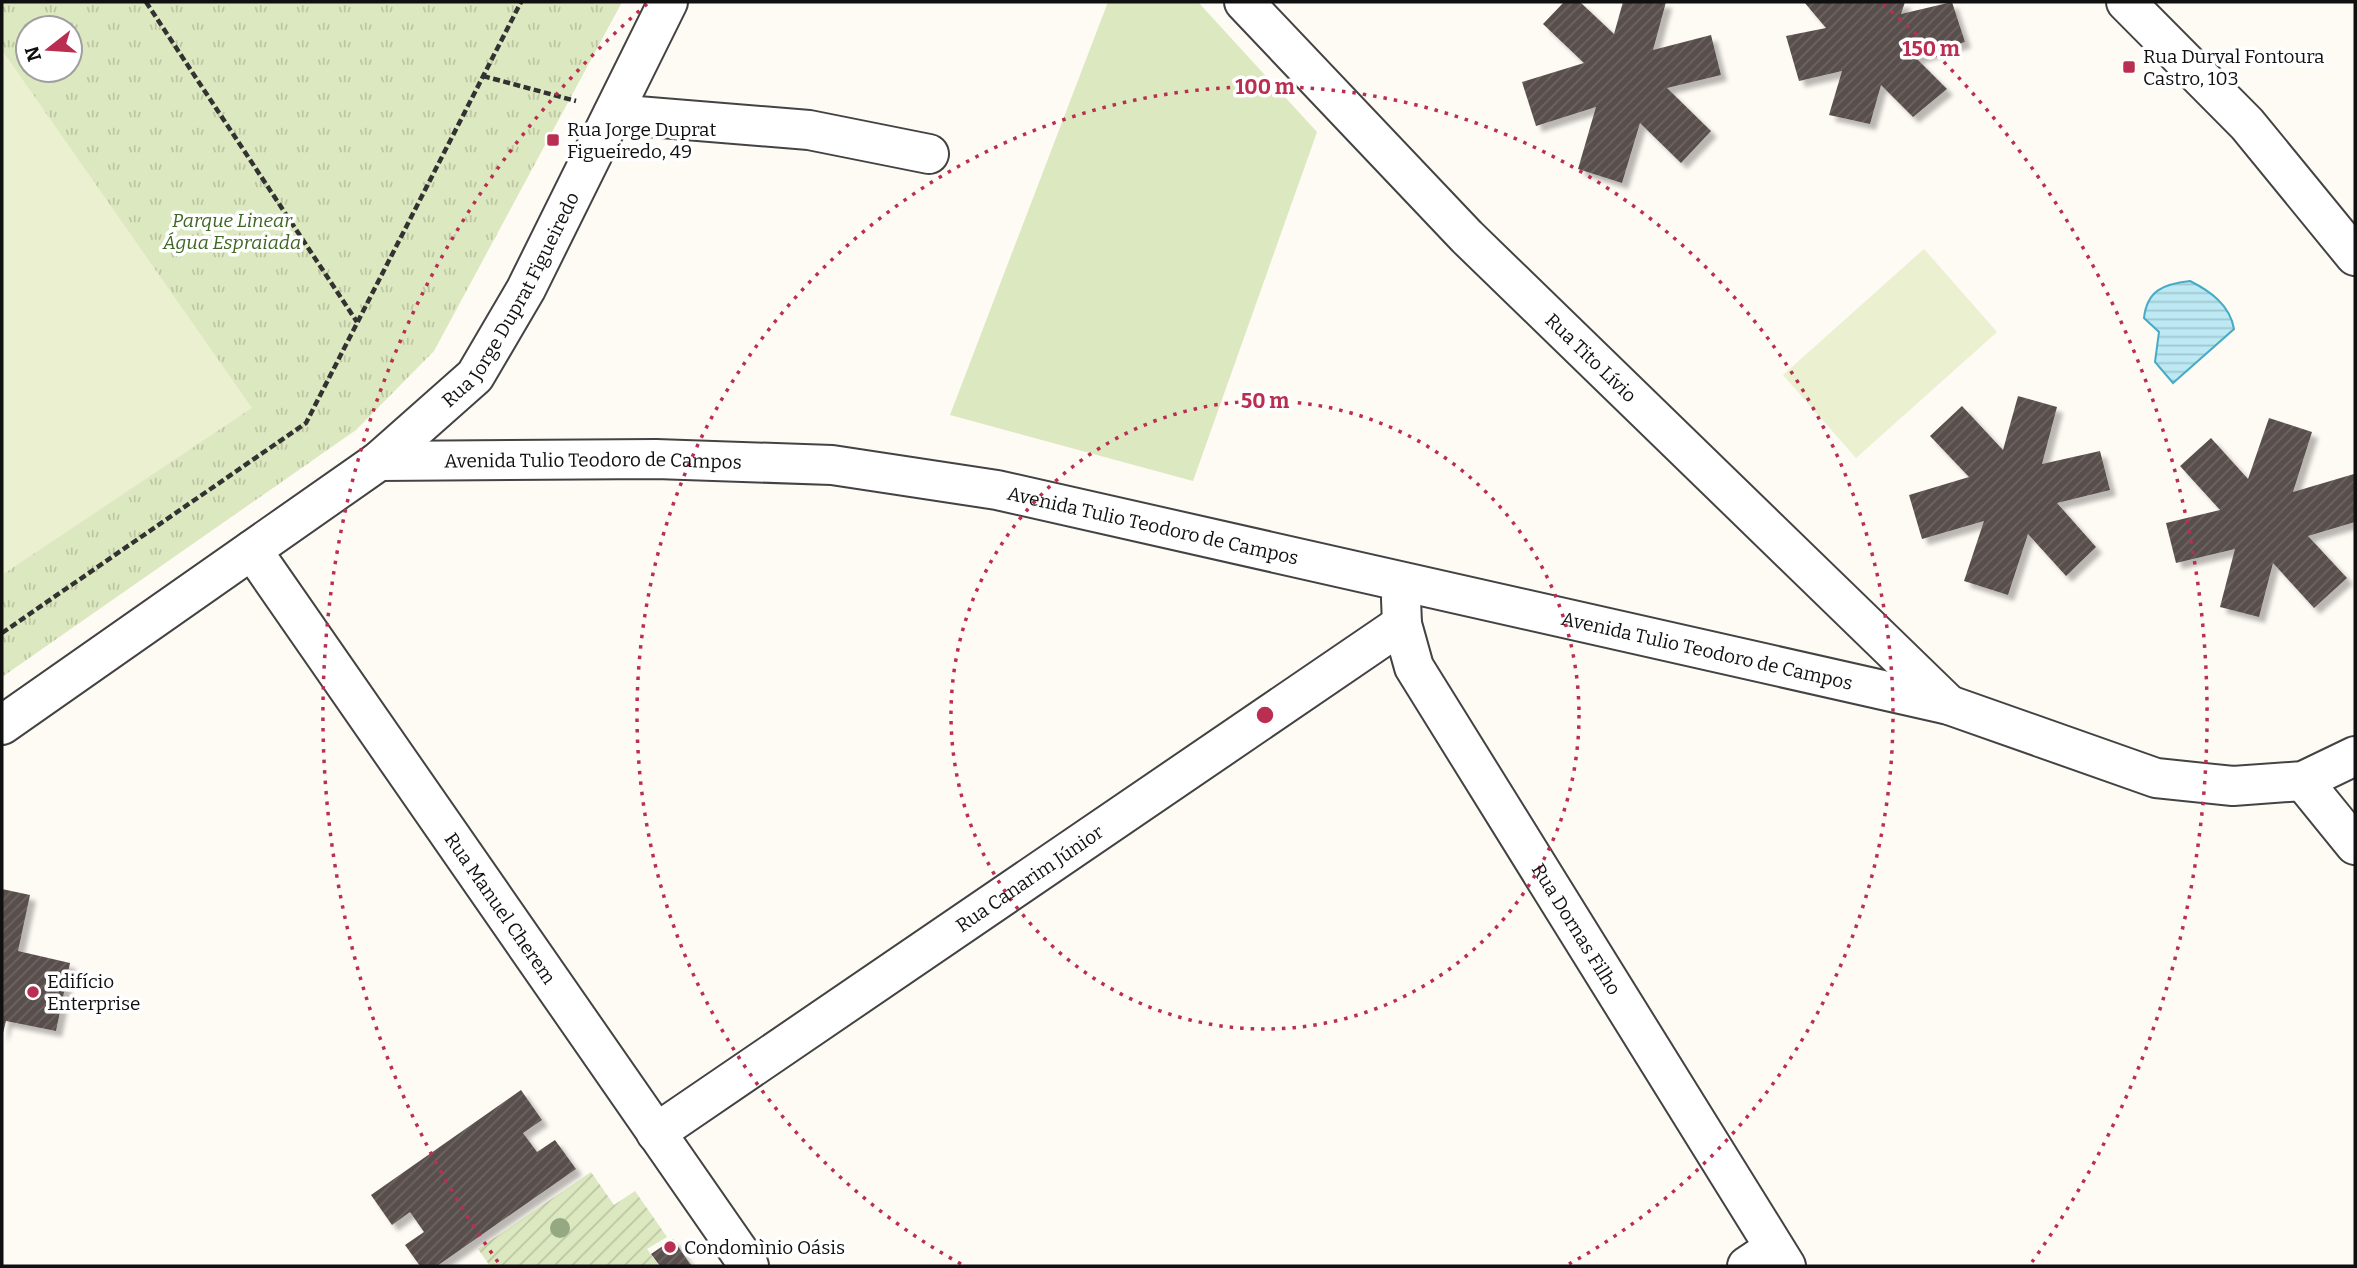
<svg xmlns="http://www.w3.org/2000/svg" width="2357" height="1268" viewBox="0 0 2357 1268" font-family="Bitter,serif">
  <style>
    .grass { fill: #dce8bf }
    .park { fill: url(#park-tufts); fill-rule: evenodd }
    .garden { fill: url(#garden-furrows) }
    .pitch { fill: #ebf0d0 }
    .water { fill: url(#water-rules); stroke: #46acc6; stroke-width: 2 }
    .building { fill: url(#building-hatch); filter: url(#shadow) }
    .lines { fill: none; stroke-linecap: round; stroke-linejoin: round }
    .minor-casing { stroke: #434343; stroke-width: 42 }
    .tertiary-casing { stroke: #434343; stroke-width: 42 }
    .path { stroke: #323232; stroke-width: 4.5; stroke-dasharray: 7 3.5; stroke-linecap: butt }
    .minor { stroke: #fff; stroke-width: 38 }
    .tertiary { stroke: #fff; stroke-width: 38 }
    .tree { fill: #94a981 }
    .ring { fill: none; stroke: #ba2f51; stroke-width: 3.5; stroke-dasharray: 3.5 7 }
    .poi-dot { fill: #ba2f51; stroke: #fff; stroke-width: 2.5 }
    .labels { text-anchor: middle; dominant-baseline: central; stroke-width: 7; stroke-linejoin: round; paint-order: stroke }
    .poi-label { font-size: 19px; fill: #101010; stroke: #fff; text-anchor: start }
    .park-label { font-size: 19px; font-style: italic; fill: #3e6623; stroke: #fff }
    .street-label { font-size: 19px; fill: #101010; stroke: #fff }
    .centre { fill: #ba2f51; stroke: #fff; stroke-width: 3.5 }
    .ring-label { font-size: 21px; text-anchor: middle; font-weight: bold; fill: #ba2f51; stroke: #fff; stroke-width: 7; stroke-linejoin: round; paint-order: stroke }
  </style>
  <defs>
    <pattern id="park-tufts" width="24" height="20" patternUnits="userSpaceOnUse" patternTransform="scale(1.75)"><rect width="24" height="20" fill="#dce8bf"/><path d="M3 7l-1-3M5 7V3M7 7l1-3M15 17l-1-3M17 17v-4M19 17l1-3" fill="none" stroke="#bcc6a3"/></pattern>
    <pattern id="garden-furrows" width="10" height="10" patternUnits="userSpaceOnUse" patternTransform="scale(1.75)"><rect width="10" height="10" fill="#dce8bf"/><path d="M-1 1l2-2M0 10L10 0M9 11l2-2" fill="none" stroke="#bcc6a3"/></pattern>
    <pattern id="water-rules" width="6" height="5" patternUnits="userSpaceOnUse" patternTransform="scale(1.75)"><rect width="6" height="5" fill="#bce9f3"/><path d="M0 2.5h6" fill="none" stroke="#a1c7cf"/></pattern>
    <pattern id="building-hatch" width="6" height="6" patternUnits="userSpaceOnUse" patternTransform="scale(1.75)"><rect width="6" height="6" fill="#594f4d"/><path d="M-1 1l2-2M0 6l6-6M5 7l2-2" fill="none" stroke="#6c6462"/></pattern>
    <filter id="shadow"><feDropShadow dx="6" dy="6" stdDeviation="2" flood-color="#0004"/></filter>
  </defs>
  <rect width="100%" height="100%" fill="#fefaf4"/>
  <polygon class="grass" points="1108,2 1198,2 1317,132 1193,481 950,415"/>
  <path class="park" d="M2,2H622L434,351L356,430L2,677ZM28,28H70V70H28Z"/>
  <polygon class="garden" points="591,1172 614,1205 635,1191 667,1237 647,1249 659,1266 490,1266 478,1249"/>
  <g class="pitch">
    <polygon points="2,50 252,408 2,575"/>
    <polygon points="1924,249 1997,332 1856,458 1783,375"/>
  </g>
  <path class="water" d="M2190,281C2210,291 2230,305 2234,329L2173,383L2155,362L2159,332L2144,318C2147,290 2164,284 2190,281Z"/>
  <g class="building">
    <polygon points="1564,2 1580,2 1614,34 1623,2 1666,2 1653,50 1711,35 1721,75 1667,88 1711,131 1681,163 1640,123 1622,183 1578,169 1596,107 1536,126 1522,82 1584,63 1543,24"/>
    <polygon points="1804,2 1905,2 1901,14 1952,2 1965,42 1916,58 1947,89 1913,117 1881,85 1870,124 1829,115 1842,71 1799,81 1786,36 1826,28"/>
    <polygon points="2018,396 2057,407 2042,464 2100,451 2110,490 2057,503 2096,547 2066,576 2028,534 2008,595 1964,581 1984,521 1922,539 1909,495 1969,477 1930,436 1962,406 2003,450"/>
    <polygon points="2269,418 2312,432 2293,492 2354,474 2355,522 2308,536 2347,578 2314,608 2273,563 2259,617 2220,607 2235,549 2176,563 2166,523 2220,510 2180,466 2211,438 2248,479"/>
    <polygon points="2,889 30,895 18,951 70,963 56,1031 6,1021 2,1037"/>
    <polygon points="521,1090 542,1120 523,1133 537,1152 555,1140 576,1169 437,1266 420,1266 405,1245 424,1232 410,1212 392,1225 371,1195"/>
    <polygon points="673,1239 688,1261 692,1266 660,1266 651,1254"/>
  </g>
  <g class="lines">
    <defs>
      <g id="minor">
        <path id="s1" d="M1244,2L1467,237L1949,705"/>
        <polyline points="2126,2 2247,124 2355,256"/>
        <polyline points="613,114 809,130 929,154"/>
        <path id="s2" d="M379,461L656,459L832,465L997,490L1949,705L2156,778L2233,786L2303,781L2355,756"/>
        <path id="s3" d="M252,550L749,1266"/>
        <path id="s4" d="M1401,599L1402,624L1414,667L1786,1266"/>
        <polyline points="2303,781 2355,845"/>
        <path id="s5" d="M656,1133L1402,624"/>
        <polyline points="1747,1266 1774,1248"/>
      </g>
      <g id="tertiary">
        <path id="s6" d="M2,725L379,461L475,376L526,289L668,2"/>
      </g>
    </defs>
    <use href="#minor" class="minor-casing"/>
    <use href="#tertiary" class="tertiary-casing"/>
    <g class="path">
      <polyline points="146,2 357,322"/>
      <polyline points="483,76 576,101"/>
      <polyline points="2,633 306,423 521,2"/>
    </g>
    <use href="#minor" class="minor"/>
    <use href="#tertiary" class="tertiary"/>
  </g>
  <circle class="tree" cx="560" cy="1228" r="10"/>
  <g class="ring">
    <circle cx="1265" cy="715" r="314"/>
    <path d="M961 1264A628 628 0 1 1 1569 1264"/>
    <path d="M498 1262A942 942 0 0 1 647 4M1883 4A942 942 0 0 1 2032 1262"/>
  </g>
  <g class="poi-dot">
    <rect x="2122" y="60" width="14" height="14" rx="3.5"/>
    <rect x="546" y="133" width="14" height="14" rx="3.5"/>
    <circle cx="33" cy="992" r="7"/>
    <circle cx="670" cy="1247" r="7"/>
  </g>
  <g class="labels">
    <g class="poi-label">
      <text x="2143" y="56">Rua Durval Fontoura<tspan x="2143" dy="22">Castro, 103</tspan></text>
      <text x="567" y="129">Rua Jorge Duprat<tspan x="567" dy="22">Figueiredo, 49</tspan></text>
      <text x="47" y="981">Edifício<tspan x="47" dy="22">Enterprise</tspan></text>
      <text x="684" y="1247">Condomìnio Oásis</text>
    </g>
    <g class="park-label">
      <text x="232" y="220">Parque Linear<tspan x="232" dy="22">Água Espraiada</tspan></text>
    </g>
    <g class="street-label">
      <text stroke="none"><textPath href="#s6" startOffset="672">Rua Jorge Duprat Figueiredo</textPath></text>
      <text stroke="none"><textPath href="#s1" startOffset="497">Rua Tito Lívio</textPath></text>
      <text stroke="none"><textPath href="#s2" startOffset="214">Avenida Tulio Teodoro de Campos</textPath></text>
      <text stroke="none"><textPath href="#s2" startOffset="780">Avenida Tulio Teodoro de Campos</textPath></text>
      <text stroke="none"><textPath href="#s2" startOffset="1348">Avenida Tulio Teodoro de Campos</textPath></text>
      <text stroke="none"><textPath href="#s5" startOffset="452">Rua Canarim Júnior</textPath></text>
      <text stroke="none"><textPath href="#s3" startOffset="436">Rua Manuel Cherem</textPath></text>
      <text stroke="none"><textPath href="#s4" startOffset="378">Rua Dornas Filho</textPath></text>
    </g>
  </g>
  <circle cx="1265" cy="715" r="10" class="centre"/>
  <g class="ring-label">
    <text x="1931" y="56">150 m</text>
    <text x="1265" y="94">100 m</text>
    <text x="1265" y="408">50 m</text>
  </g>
  <rect width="2357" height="1268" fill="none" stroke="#101010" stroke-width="7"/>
  <g transform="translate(49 49) rotate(253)"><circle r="33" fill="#ffffff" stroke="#9f9f9f" stroke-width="2"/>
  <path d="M0-5L12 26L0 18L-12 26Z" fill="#ba2f51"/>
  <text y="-10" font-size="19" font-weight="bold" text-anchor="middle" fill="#101010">N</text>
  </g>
</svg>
